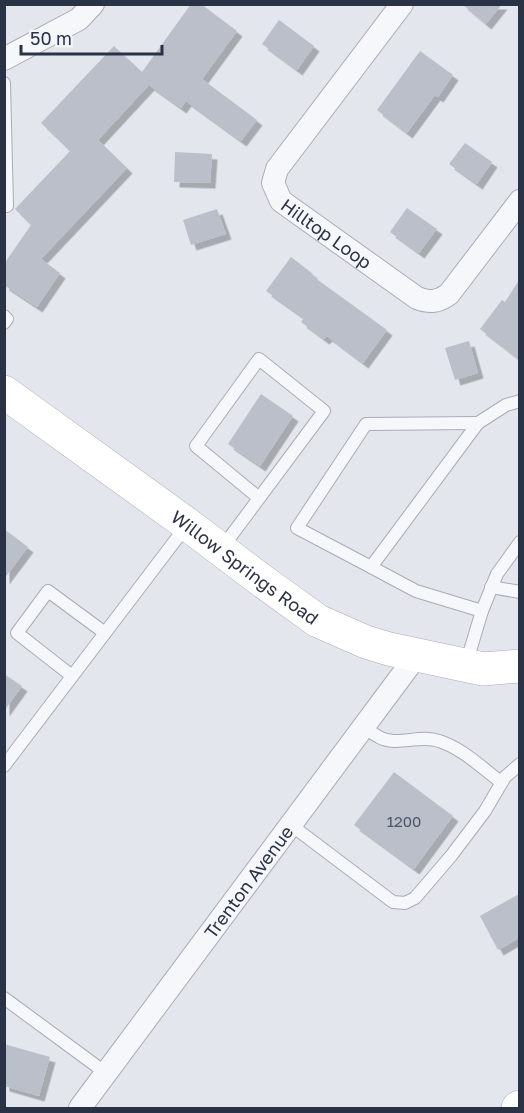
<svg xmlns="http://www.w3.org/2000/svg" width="524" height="1113" viewBox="0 0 524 1113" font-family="'Golos Text',sans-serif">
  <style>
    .building { fill: #babfca; filter: url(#shadow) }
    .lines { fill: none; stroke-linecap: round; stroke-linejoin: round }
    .lane-casing { stroke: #a8acb7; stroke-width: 14 }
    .street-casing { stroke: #a8acb7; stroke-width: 24 }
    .secondary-casing { stroke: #a8acb7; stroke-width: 34 }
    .lane { stroke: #f6f7fa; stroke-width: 12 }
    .street { stroke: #f6f7fa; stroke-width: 22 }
    .secondary { stroke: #fff; stroke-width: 33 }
    .labels { text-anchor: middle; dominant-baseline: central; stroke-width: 4.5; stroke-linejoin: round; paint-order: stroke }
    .number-label { font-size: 15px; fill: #4e5566 }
    .street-label { font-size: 18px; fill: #2a3245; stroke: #f3f5f9 }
  </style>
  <defs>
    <filter id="shadow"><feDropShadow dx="5.5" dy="5.5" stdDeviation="0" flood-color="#0004"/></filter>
  </defs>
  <rect width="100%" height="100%" fill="#e3e6ec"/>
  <g class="building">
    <polygon points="191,4 201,4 237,31 202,79 257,120 241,141 186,101 181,108 149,85 98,140 127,168 41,259 60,273 37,307 4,285 4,264 31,225 15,209 70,151 41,123 114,46 142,72"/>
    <polygon points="462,4 502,4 486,24"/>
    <polygon points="279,20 314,46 297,70 262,44"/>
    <polygon points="420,51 453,75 438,97 435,95 407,133 377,110"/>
    <polygon points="465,143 492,162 477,184 449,164"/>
    <polygon points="175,152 212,154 210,183 174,182"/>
    <polygon points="407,208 437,229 419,253 390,232"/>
    <polygon points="217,209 226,234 191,245 183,220"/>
    <polygon points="291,257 313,274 311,275 387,330 363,363 327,336 324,339 301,322 304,318 266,291"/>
    <polygon points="519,280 519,359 480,329 502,300 505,302"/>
    <polygon points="469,341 478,373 455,380 445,348"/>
    <polygon points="261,394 293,416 260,466 228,444"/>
    <polygon points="4,529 28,547 4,579"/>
    <polygon points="4,674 22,686 4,711"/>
    <polygon points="394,772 453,816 414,869 354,825"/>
    <polygon points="519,894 519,938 498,950 480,916"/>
    <polygon points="4,1044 50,1057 39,1096 4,1086"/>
  </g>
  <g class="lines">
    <defs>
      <g id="lane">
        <polyline points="4,83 7,206"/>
        <polyline points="4,316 7,319 4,323"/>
        <polyline points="222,548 324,411 259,359 196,446 259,498"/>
        <polyline points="371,567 297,528 366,424 478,423"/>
        <polyline points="491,587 520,592"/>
        <polyline points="482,611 416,591 371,567 478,423 506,405 520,401"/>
        <polyline points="466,664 482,611 497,574 520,542"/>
        <polyline points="72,676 17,633 48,591 105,633"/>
        <path d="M364,726C368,730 373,734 379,737C396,747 420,734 439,741C462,748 482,768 501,782"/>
        <polyline points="4,766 187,525"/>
        <polyline points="291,825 393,902 405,903 415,898 451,856 485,811 505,777 520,764"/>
        <polyline points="4,998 106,1073"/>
      </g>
      <g id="street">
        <path id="s1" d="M402,4L277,169L273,183L281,201L417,298C430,303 438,302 449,294L520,201"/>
        <polyline points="4,59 79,19 93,4"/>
        <path id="s2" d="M80,1108L417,655"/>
      </g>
      <g id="secondary">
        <path id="s3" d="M4,392L187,524L261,580L318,621L366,642L389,649L483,669L520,666"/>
        <polyline points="518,1108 520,1107"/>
      </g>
    </defs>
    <use href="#lane" class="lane-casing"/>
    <use href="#street" class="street-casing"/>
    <use href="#secondary" class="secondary-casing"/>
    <use href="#lane" class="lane"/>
    <use href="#street" class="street"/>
    <use href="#secondary" class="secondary"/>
  </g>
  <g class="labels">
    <g class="number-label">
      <text x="404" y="821">1200</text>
    </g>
    <g class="street-label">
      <text stroke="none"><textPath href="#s1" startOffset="297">Hilltop Loop</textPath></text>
      <text stroke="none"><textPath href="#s3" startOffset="298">Willow Springs Road</textPath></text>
      <text stroke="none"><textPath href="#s2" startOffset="282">Trenton Avenue</textPath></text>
    </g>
  </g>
  <rect width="524" height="1113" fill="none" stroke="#2a3245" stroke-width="12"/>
  <path d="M21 45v9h141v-9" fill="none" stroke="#2a3245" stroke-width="3"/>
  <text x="30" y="45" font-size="18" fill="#2a3245" stroke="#f3f5f9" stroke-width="4.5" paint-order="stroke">50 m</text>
</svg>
